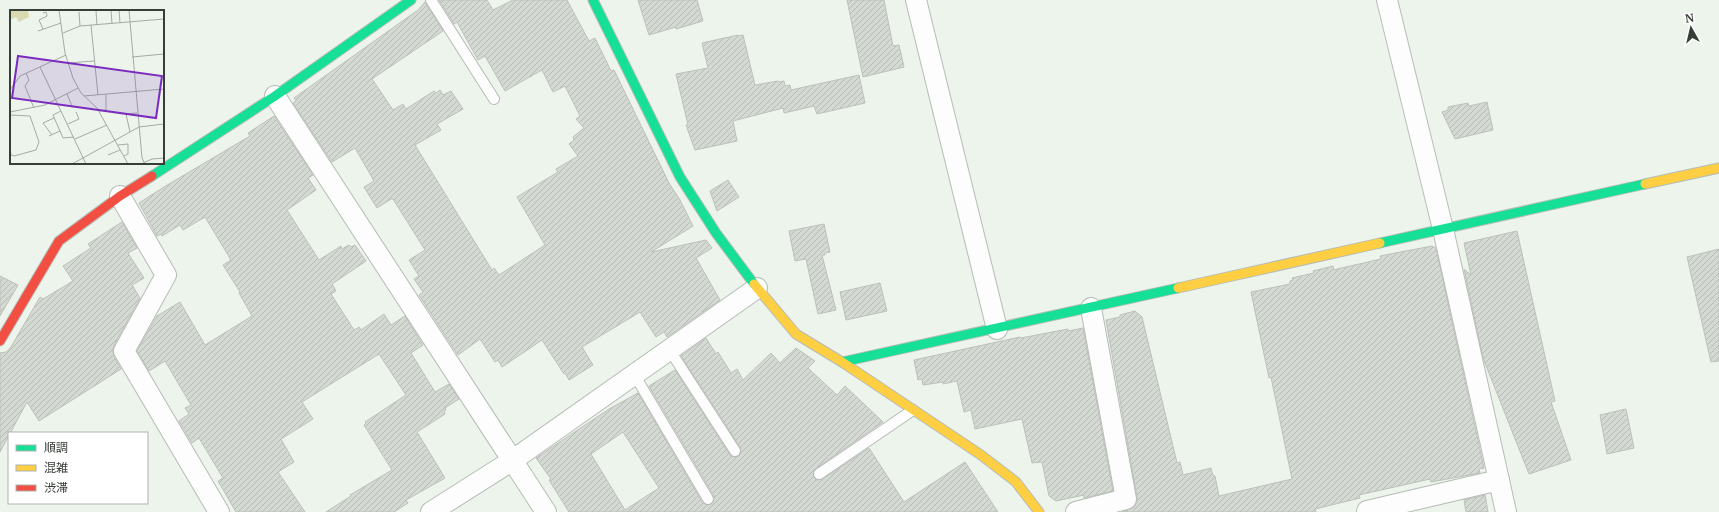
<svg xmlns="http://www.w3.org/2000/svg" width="1719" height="512" viewBox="0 0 1719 512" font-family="Merriweather,'Noto Sans JP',serif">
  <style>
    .building { fill: url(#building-hatch); stroke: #bcc1ba; fill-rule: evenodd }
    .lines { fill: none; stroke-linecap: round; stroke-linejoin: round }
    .lane-casing { stroke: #b6bcb6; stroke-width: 12 }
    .street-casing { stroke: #b6bcb6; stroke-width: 22 }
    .fast-casing { stroke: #b6bcb6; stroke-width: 11 }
    .slow-casing { stroke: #b6bcb6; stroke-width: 11 }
    .jam-casing { stroke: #b6bcb6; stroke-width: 11 }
    .lane { stroke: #fcfdfc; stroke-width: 10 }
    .street { stroke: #fcfdfc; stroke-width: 20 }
    .fast { stroke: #16e098; stroke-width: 9 }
    .slow { stroke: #ffcf43; stroke-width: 9 }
    .jam { stroke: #f24e42; stroke-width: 9 }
    .inset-road { fill: none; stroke: #a4aba4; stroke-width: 1 }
    .view { fill: #7b2cbf; fill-opacity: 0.15; stroke: #7b2cbf; stroke-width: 2 }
    .inset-edge { fill: none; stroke: #373d37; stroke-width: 2 }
  </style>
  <defs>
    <pattern id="building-hatch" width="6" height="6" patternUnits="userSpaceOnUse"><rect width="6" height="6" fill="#d4d9d3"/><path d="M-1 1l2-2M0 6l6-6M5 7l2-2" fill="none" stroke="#b7bbb6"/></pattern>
  </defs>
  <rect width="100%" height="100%" fill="#ecf4ec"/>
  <g class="building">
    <polygon points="439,0 487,0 493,10 513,0 567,0 589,41 595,38 611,71 614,70 669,183 680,200 693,226 651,252 706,240 712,248 696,258 720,300 667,337 664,332 656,337 640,312 582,347 593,365 569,380 565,373 564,374 542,340 502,367 498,360 495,362 480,339 458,355 419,295 423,292 414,279 419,276 409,260 425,250 393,199 391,199 377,208 364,187 374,181 355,148 332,162 293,103 296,101 294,98 418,10 425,2 443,31 372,79 393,110 403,104 406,109 434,91 436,93 440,90 443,95 451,91 463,109 437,124 441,130 415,145 492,270 494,268 499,275 545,245 517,197 558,172 556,169 578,156 569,144 574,140 573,137 584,128 576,119 580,116 565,86 553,92 542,70 505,91 485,56 478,60 457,22 454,24"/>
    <polygon points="638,0 697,0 703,21 676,29 676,27 649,35"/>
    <polygon points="847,0 884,0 893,46 899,45 904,67 863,77"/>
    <polygon points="738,35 738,36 743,35 755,85 778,81 779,82 784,81 785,86 790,85 791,90 859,75 865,103 817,114 814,106 784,113 783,108 733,121 737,141 695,150 686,125 688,125 676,74 708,68 702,43"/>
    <polygon points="1487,102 1493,130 1455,139 1442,112 1448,110 1448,107 1468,103 1469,106"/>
    <polygon points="274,116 313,175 308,178 316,190 287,210 319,260 341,246 342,249 349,245 351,247 355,245 366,261 332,284 336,291 331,294 354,330 359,327 361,330 384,314 391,325 405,316 423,345 411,353 435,392 449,384 459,399 445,408 446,410 444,411 445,414 417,432 445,478 406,500 408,503 394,512 326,512 351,496 350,495 392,470 364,425 366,423 365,422 406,395 379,354 302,402 313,419 281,439 294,462 278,472 305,512 236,512 218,481 223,478 199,438 192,443 179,421 189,414 185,408 191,405 165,361 149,371 137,351 157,316 180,302 205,345 252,316 239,293 240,292 223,265 231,260 205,217 183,230 180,225 162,236 161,234 157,236 139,203 164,187 250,136 248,133"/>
    <polygon points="728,180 739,197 717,211 710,191"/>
    <polygon points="122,222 137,248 128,253 144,278 132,285 140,298 114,345 113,351 114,357 121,369 39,421 27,402 0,452 0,353 6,352 11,347 40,297 43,299 73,281 63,266 91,248 88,244"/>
    <polygon points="824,224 830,252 825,253 825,255 822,255 836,310 818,314 806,259 795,261 789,231"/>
    <polygon points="1517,231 1555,401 1551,402 1571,460 1529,474 1483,358 1464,269 1471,275 1464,243"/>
    <polygon points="1432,246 1436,248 1484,468 1479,469 1480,473 1431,482 1430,479 1359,495 1360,498 1315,509 1316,512 1122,512 1134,507 1137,502 1137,497 1106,320 1120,317 1120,315 1135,311 1142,317 1177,463 1180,462 1183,475 1211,468 1213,476 1215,476 1219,496 1292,479 1271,377 1269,378 1251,292 1290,284 1290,281 1293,280 1292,278 1314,273 1313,271 1333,266 1334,270 1337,269 1381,259 1380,256"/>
    <polygon points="1719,249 1719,361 1711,362 1687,257"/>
    <polygon points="0,276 18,285 0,316"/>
    <polygon points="880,283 887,311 846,320 840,292"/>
    <polygon points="1083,328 1113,491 1084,498 1084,495 1056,501 1049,496 1042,462 1032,463 1022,419 975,429 971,410 964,412 957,381 943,384 943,382 923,385 922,379 918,380 914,360 1020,337 1021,338 1068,329 1068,331"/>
    <path d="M706,338L716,354L718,352L731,373L737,369L743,380L771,353L780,363L796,348L815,361L808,368L837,395L845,386L883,422L815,469L813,474L816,480L823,479L869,448L904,502L965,462L998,512H569L549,480L551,479L536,458L609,409L638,393L702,502L708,505L713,502L714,496L649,386L675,370L730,455L735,457L739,456L741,451L740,447L681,356ZM623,432L659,488L625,510L591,454Z"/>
    <polygon points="1626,409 1634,448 1607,454 1600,415"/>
    <polygon points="1485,495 1488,512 1466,512 1464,500"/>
  </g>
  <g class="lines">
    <defs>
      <g id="lane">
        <polyline points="431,0 494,99"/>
        <polyline points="669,349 735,451"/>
        <polyline points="634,374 708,499"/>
        <polyline points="819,474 913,410"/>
      </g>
      <g id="street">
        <polyline points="916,0 997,329"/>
        <polyline points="1387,0 1443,229 1506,512"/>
        <polyline points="275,96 546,512"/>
        <polyline points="120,196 166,275 124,351 219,512"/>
        <polyline points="431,512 513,460 757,288"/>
        <polyline points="1076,512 1126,499 1091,308"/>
        <polyline points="1368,512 1367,511 1499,480"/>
      </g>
      <g id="fast">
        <polyline points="593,0 680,177 716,233 754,284"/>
        <polyline points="152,176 275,96 411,0"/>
        <polyline points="1380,243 1645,184"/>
        <polyline points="842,362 1178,288"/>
      </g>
      <g id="slow">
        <polyline points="1645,184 1719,168"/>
        <polyline points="754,284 796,334 842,362 981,455 1016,482 1039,512"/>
        <polyline points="1178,288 1380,243"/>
      </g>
      <polyline id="jam" points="0,341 59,241 120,196 152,176"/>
    </defs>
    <use href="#lane" class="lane-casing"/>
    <use href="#street" class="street-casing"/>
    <use href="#fast" class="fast-casing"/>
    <use href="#slow" class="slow-casing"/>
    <use href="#jam" class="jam-casing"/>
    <use href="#lane" class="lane"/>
    <use href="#street" class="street"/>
    <use href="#fast" class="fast"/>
    <use href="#slow" class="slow"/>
    <use href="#jam" class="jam"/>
  </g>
  <g transform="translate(10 10)">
    <rect width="154" height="154" fill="#ecf4ec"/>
    <path d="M0,0H18L19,7L9,12L6,7L0,10Z" fill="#dadab0"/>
    <path class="inset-road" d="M49,0L55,43L63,68L71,83L87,98L118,154M101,0L102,14M109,0L110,13M119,0L132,148L135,154M86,1L87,15M69,2L70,16M81,15L88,85M33,19L29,10L37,6L36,2L33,3M28,21L51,13M53,23L70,16L154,9M122,47L154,44M58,53L84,51M30,57L76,154M16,63L19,70L15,76L24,98M0,80L10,66L56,45M57,84L62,96M74,86L154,79M51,101L43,105L53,128L64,127M90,101L96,100V84M0,102L35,95L68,78M0,105L20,106L29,132L26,140L4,146L1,145L0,138M58,114L69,109L66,102M120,122L116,104L127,103M42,125L33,113L44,108M39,126L50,121M65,129L97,115M108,135L118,134V144L114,146M98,145L110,140M62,154L129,117L154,114M131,154L142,149L154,148"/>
    <path class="view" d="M8,46L152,66L146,108L2,88Z"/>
    <rect width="154" height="154" class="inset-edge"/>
  </g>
  <rect x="8" y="432" width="140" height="72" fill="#ffffff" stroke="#afb1af"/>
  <rect x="16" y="445" width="20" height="6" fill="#16e098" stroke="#afb1af"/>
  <text x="44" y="452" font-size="12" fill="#373d37">順調</text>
  <rect x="16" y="465" width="20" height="6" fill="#ffcf43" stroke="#afb1af"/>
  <text x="44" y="472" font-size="12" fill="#373d37">混雑</text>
  <rect x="16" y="485" width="20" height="6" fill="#f24e42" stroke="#afb1af"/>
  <text x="44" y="492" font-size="12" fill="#373d37">渋滞</text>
  <g transform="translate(1691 28) rotate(352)" stroke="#ffffff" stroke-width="3" paint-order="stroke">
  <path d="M0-3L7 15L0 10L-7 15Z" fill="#373d37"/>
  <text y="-6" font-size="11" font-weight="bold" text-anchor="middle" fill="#373d37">N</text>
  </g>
</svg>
